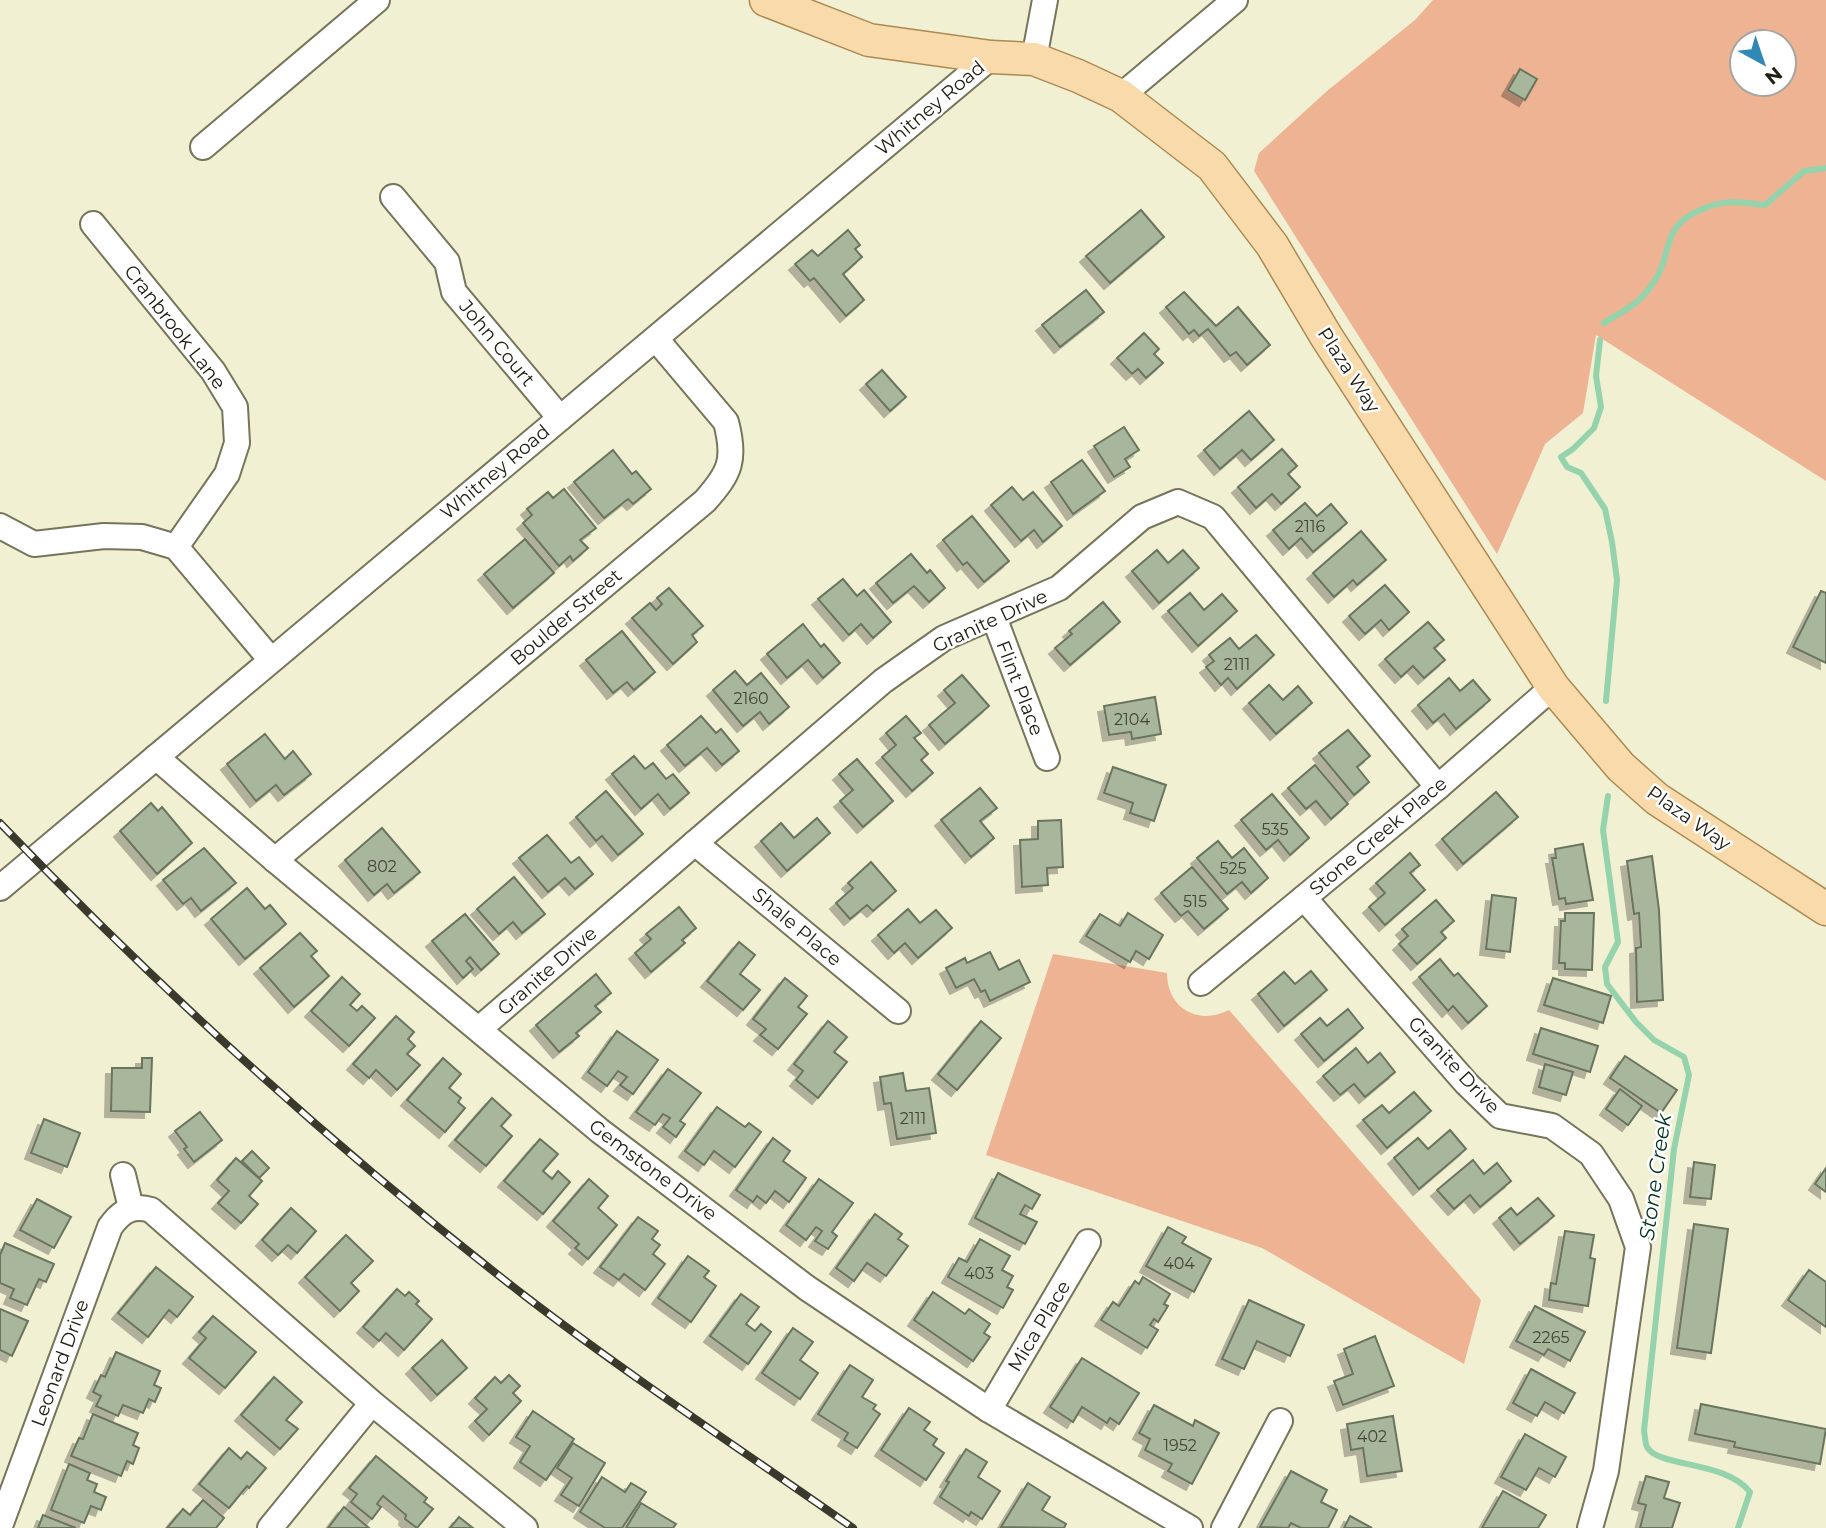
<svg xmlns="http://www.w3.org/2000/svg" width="1826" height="1528" viewBox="0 0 1826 1528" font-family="Montserrat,sans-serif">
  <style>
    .green { fill: #edb392; fill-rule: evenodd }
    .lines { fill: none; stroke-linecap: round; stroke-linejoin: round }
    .stream { stroke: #94d3ac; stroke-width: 6 }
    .building { fill: #a8b69c; stroke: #69755e; stroke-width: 2; filter: url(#shadow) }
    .minor-casing { stroke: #76745a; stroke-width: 28 }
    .major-casing { stroke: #ab8a52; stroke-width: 35 }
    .minor { stroke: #fff; stroke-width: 24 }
    .major { stroke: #f9dbab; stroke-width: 32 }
    .rail-casing { stroke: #3a392c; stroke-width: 8 }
    .rail { stroke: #fff; stroke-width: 5; stroke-dasharray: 16; stroke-linecap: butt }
    .labels { text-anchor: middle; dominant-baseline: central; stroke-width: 5; stroke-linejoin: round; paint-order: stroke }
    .number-label { font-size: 16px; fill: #434637 }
    .street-label { font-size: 19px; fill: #212015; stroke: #fff }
    .water-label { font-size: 21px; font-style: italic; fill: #00341c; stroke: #fff }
  </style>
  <defs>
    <filter id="shadow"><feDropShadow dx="-6" dy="6" stdDeviation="0" flood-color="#0004"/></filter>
  </defs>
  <rect width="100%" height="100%" fill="#f2f0d3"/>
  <g class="green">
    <path d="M1433,0H1826V481L1596,335L1583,413L1545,444L1497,554L1254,171L1259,153L1327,91L1415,20ZM1742,42H1784V84H1742Z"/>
    <path d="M1053,954L1167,973C1167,1008 1198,1026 1229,1010L1481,1300L1464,1364L1262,1248L986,1155Z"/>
  </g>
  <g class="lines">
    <g class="stream">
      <path d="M1604,323C1625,309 1638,306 1653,283C1666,265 1664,251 1673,233C1682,214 1712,203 1732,202C1743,202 1754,204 1765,205L1804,171L1826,168"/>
      <polyline points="1600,340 1596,376 1601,407 1594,428 1573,449 1561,457 1567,467 1581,473 1605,509 1612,542 1617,580 1606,701"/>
      <path d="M1608,796L1603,830L1618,942L1605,967L1607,984L1636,1022L1654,1040L1684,1057L1689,1075L1674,1149L1644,1431C1645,1435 1645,1443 1647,1447C1659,1468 1725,1460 1750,1492L1738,1528"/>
    </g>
  </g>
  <g class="building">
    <polygon points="1520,69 1537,79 1525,100 1508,90"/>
    <polygon points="1141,210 1164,237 1110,283 1086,256"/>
    <polygon points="848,230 860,245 855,249 862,257 843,274 864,300 846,316 814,278 810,281 795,264 812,250 818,256"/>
    <polygon points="1086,290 1104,312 1060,347 1042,325"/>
    <polygon points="1184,292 1216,326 1238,307 1270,345 1247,365 1236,352 1230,356 1208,329 1199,336 1194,330 1189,334 1166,307"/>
    <polygon points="1144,333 1159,349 1154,354 1163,363 1146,378 1138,369 1132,374 1117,358"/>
    <polygon points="882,370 906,397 890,411 866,384"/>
    <polygon points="1249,411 1274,440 1251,460 1242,450 1220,469 1204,450"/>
    <polygon points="1124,427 1139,450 1125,459 1130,467 1114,477 1094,446"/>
    <polygon points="1282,449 1297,466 1288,474 1300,487 1281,504 1272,494 1256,508 1238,487"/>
    <polygon points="613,450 632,474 636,471 651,489 633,504 628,499 604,518 574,482"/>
    <polygon points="1082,460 1105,491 1073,514 1051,482"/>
    <polygon points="1012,487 1023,500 1033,492 1062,526 1043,542 1034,530 1021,541 991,505"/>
    <polygon points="564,489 596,528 580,540 588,548 573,561 570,556 559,566 523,523 532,515 527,509 548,492 553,498"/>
    <polygon points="1305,503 1317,516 1331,504 1347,523 1313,552 1301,538 1289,549 1273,530"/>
    <polygon points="972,516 1009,561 984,582 967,562 963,565 943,540"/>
    <polygon points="1361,531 1386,560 1357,585 1353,580 1334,597 1313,573"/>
    <polygon points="525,539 554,573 513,608 484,574"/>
    <polygon points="1157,550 1168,563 1183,550 1199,568 1159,603 1132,571"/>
    <polygon points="911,554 927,573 930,570 945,588 929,602 914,586 893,603 876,583"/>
    <polygon points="843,579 857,596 864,590 891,622 873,638 861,624 849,635 818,599"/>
    <polygon points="1385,585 1409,612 1389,630 1381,620 1365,634 1349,616"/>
    <polygon points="669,588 703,626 692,635 697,642 673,664 632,618 650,603 656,610 662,604 657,598"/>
    <polygon points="1821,591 1826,593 1826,663 1793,647"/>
    <polygon points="1190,593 1204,610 1222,594 1237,611 1198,646 1168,611"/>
    <polygon points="1103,602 1120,622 1070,665 1055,648 1072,634 1069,631"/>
    <polygon points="1428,622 1444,640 1434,648 1445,660 1424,678 1413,666 1401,677 1385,659"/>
    <polygon points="803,624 821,647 824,644 840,663 823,678 808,660 787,678 767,654"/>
    <polygon points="622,631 655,672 634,690 627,682 613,693 586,660"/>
    <polygon points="1256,635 1274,655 1237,689 1228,678 1221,685 1206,667 1214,661 1209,655 1230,638 1239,649"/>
    <polygon points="735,671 747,685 761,673 789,707 769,724 760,712 743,726 713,690"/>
    <polygon points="962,675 989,706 945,744 929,725 955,703 944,690"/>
    <polygon points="1449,678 1460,691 1473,680 1490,700 1456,729 1444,714 1433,723 1418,705"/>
    <polygon points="1269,685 1283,700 1298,686 1312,703 1276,734 1249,703"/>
    <polygon points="1155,697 1161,734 1132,739 1131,732 1109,735 1104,706"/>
    <polygon points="701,716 716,733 721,729 739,751 722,765 707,748 685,766 667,745"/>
    <polygon points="906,716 921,733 914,738 928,754 921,760 933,773 912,791 882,757 896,745 886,733"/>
    <polygon points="1348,730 1370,756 1357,767 1369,782 1354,795 1319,753"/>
    <polygon points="265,734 285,759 293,751 311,774 284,795 276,785 256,801 227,764"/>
    <polygon points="634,756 645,769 653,763 666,779 673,774 689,793 670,809 658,794 641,809 612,774"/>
    <polygon points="857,759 893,801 863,827 840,801 853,790 839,774"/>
    <polygon points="1315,765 1348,804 1331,819 1316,801 1306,809 1288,788"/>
    <polygon points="1113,767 1166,785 1154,821 1130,813 1133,803 1104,793"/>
    <polygon points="980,788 997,808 980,821 994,838 971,857 941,820"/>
    <polygon points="606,791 643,834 618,855 602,836 596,841 576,817"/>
    <polygon points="1496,792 1518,817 1463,864 1442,839"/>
    <polygon points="1272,794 1309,838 1290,855 1278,840 1266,850 1241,820"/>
    <polygon points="151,803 158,811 162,807 192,843 157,874 120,831"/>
    <polygon points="817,818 830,833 787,871 761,841 781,823 794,838"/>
    <polygon points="1061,820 1063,867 1047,868 1048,885 1022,887 1020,840 1038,839 1038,821"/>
    <polygon points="382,828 420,872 394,893 387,884 374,895 345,860"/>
    <polygon points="547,835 571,863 579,857 593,874 575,889 565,878 548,892 519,858"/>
    <polygon points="1218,841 1232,858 1244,848 1268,878 1251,893 1242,882 1227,894 1197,858"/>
    <polygon points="1583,844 1593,900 1566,904 1565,898 1559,899 1552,858 1556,858 1555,849"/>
    <polygon points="204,848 236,883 201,911 191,898 183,904 163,880"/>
    <polygon points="1410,853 1420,865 1410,873 1425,890 1385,925 1369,907 1385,893 1376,883"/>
    <polygon points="1652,856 1659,910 1663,1000 1637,1002 1636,948 1641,947 1639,913 1634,914 1627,861"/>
    <polygon points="871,862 896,891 873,911 867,905 850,919 836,903 853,888 848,883"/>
    <polygon points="1192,867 1228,909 1204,929 1188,911 1181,916 1161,893"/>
    <polygon points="514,877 545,914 522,933 513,922 499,934 477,909"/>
    <polygon points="247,888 265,909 270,905 286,924 245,959 211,919"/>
    <polygon points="1492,895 1516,898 1510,952 1486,949"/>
    <polygon points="1436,900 1454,921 1441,932 1446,938 1417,964 1399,944 1408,936 1402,929"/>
    <polygon points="679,907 696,928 682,940 685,943 651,972 635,953 651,939 646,934"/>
    <polygon points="908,909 920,923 936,910 952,928 918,958 905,943 894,953 878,935"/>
    <polygon points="1128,913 1163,935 1149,959 1136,951 1130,962 1086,936 1100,914 1120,926"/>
    <polygon points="1565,913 1594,913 1592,970 1565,969 1565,963 1559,963 1561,921 1565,921"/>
    <polygon points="465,914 499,954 481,970 470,957 466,961 473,969 463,978 432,941"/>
    <polygon points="300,933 317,951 311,956 329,976 294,1007 260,968"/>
    <polygon points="739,942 755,955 740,974 760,990 743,1010 707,981"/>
    <polygon points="990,952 999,970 1019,960 1030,982 990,1001 985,990 981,992 974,979 956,988 946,968 965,958 967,963"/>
    <polygon points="1440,959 1454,976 1458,973 1487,1006 1468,1023 1453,1006 1448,1011 1419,977"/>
    <polygon points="1311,971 1327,990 1284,1026 1258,994 1284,972 1295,984"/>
    <polygon points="596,974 611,993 595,1006 601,1012 576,1033 579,1036 559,1052 536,1025"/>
    <polygon points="342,977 360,994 350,1005 357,1011 362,1006 375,1018 349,1046 311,1011"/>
    <polygon points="785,978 807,996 798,1007 807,1014 778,1049 760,1035 766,1029 753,1019"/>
    <polygon points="1553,978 1611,996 1603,1023 1544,1005"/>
    <polygon points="1348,1009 1363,1028 1324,1061 1301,1034 1320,1018 1327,1026"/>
    <polygon points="396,1016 414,1032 408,1039 415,1046 407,1054 420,1065 397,1090 376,1070 369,1078 353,1064"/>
    <polygon points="828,1021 847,1037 834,1052 847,1062 818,1098 796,1080 803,1071 794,1064"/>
    <polygon points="981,1021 1001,1038 957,1090 938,1074"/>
    <polygon points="1541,1028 1598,1046 1590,1072 1533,1054"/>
    <polygon points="617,1031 658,1060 633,1094 620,1085 627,1077 618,1071 607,1086 588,1072"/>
    <polygon points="1356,1048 1368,1063 1380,1053 1395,1072 1365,1097 1354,1084 1340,1095 1323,1076"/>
    <polygon points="1625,1056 1677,1090 1661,1113 1610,1078"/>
    <polygon points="142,1058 152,1058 150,1112 111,1111 112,1068 142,1068"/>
    <polygon points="443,1058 461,1074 449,1088 461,1098 458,1102 465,1108 445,1132 407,1100"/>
    <polygon points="1545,1064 1573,1072 1566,1095 1539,1087"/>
    <polygon points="668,1069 701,1093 680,1121 685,1124 676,1137 663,1127 670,1118 663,1114 655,1125 636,1112"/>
    <polygon points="903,1073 906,1091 929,1088 936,1133 897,1139 891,1103 884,1104 880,1077"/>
    <polygon points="1620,1089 1642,1106 1628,1125 1606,1109"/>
    <polygon points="1414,1092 1431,1111 1387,1148 1363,1120 1382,1105 1389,1113"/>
    <polygon points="492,1098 511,1115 501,1126 512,1136 486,1166 455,1140"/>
    <polygon points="717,1107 745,1127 749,1123 761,1132 735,1167 714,1151 704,1165 685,1151"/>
    <polygon points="200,1112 222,1140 194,1162 184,1149 187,1147 175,1131"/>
    <polygon points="44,1119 80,1133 67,1167 31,1153"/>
    <polygon points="1450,1130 1466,1149 1419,1189 1394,1158 1418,1138 1428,1149"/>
    <polygon points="773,1138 790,1151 783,1161 806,1178 789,1202 775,1191 766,1203 757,1196 753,1202 736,1190"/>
    <polygon points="540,1139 558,1154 543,1171 552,1179 558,1171 570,1182 543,1214 504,1181"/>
    <polygon points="252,1151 269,1168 259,1178 242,1161"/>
    <polygon points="236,1158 262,1181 249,1196 258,1204 241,1223 218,1203 229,1191 217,1180"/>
    <polygon points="1473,1160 1484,1174 1497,1163 1511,1181 1480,1207 1470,1195 1454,1209 1437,1190"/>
    <polygon points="1694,1162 1715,1165 1711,1199 1690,1197"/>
    <polygon points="1826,1168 1826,1192 1815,1184"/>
    <polygon points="998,1173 1040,1195 1032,1209 1025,1205 1020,1214 1037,1222 1025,1244 975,1218"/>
    <polygon points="589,1179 608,1196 598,1208 617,1225 588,1259 575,1248 579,1244 553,1221"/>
    <polygon points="819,1179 853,1203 832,1232 837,1236 828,1249 815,1241 822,1231 816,1227 806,1240 786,1225"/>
    <polygon points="1538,1198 1554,1216 1520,1244 1499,1218 1511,1208 1517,1215"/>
    <polygon points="37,1199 71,1217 54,1248 20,1230"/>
    <polygon points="291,1208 316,1231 297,1253 288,1245 278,1255 262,1240"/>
    <polygon points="875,1214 902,1234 898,1239 908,1246 886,1276 867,1263 854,1281 836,1268"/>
    <polygon points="638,1217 658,1231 652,1239 660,1245 653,1254 665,1264 645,1290 624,1274 619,1280 600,1267"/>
    <polygon points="1694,1224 1728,1229 1711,1353 1677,1348"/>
    <polygon points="1168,1227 1186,1237 1182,1243 1211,1259 1194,1292 1146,1266"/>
    <polygon points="1565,1231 1594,1235 1590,1258 1595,1259 1588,1306 1549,1300 1551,1283 1556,1284"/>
    <polygon points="346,1235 373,1261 351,1283 359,1291 340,1311 305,1277"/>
    <polygon points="980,1239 1010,1256 1002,1270 1013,1276 1007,1287 1013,1290 1003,1308 948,1277 959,1258 967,1262"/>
    <polygon points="5,1243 54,1264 46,1282 39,1279 27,1305 10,1298 14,1289 0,1283 0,1255"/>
    <polygon points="688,1256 709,1271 704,1277 716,1286 691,1322 658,1298"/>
    <polygon points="156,1267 193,1297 177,1317 169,1310 148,1337 118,1313"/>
    <polygon points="1809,1270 1826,1282 1826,1327 1788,1300"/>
    <polygon points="1143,1277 1170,1294 1164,1304 1168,1306 1158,1322 1154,1319 1150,1325 1158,1330 1147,1348 1101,1320 1113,1302 1119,1306 1135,1281 1139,1284"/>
    <polygon points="397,1289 405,1296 409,1292 419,1301 416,1304 432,1319 404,1350 386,1333 379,1341 363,1327"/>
    <polygon points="933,1292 965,1314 969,1309 990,1324 984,1333 990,1337 973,1361 914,1320"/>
    <polygon points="741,1294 759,1307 746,1324 755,1331 761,1324 771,1332 748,1364 710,1336"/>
    <polygon points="1249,1300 1304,1325 1290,1356 1257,1341 1244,1369 1222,1359"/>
    <polygon points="1535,1306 1585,1332 1570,1361 1548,1349 1544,1355 1516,1341"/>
    <polygon points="0,1309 28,1321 12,1356 0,1350"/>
    <polygon points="213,1316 256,1352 225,1388 189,1358 206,1338 199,1332"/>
    <polygon points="793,1328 813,1342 800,1360 818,1373 800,1399 762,1373"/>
    <polygon points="1375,1336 1394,1386 1343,1405 1334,1381 1353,1374 1344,1349"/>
    <polygon points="442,1340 467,1368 437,1395 412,1368"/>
    <polygon points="116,1352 160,1371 154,1385 161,1388 155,1402 149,1399 143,1413 123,1405 118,1416 96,1406 101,1396 93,1392 101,1375 105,1377"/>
    <polygon points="1082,1358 1139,1393 1119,1424 1110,1418 1107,1423 1082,1407 1073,1422 1050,1407"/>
    <polygon points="850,1365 873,1380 862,1397 876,1405 873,1409 880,1414 857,1448 844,1440 848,1433 818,1414"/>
    <polygon points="1531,1369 1575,1393 1564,1413 1545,1402 1537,1416 1513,1403"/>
    <polygon points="509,1375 520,1386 513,1393 521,1401 489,1435 475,1421 487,1409 475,1398 495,1377 501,1383"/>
    <polygon points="274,1377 302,1402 286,1420 298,1429 280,1449 241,1415"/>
    <polygon points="1701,1404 1826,1429 1820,1464 1734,1447 1735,1442 1695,1434"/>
    <polygon points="1154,1405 1193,1426 1195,1420 1219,1433 1192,1484 1168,1471 1172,1464 1145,1450 1150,1439 1139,1433"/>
    <polygon points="909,1408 930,1422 924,1430 937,1439 933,1445 944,1453 926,1480 881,1450"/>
    <polygon points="533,1411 574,1439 546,1480 520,1462 530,1446 516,1437"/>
    <polygon points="93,1414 138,1433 133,1445 139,1448 133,1464 127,1461 121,1476 71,1456 79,1438 83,1439"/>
    <polygon points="1393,1416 1402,1471 1367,1476 1363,1448 1351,1450 1347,1424"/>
    <polygon points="1525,1434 1566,1457 1555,1477 1539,1468 1526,1490 1501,1477"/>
    <polygon points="573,1443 605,1463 579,1506 561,1495 572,1478 557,1468"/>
    <polygon points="229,1448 241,1459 247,1452 266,1468 249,1488 247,1486 229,1508 199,1484"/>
    <polygon points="966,1449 987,1462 978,1477 1000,1491 982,1519 971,1512 969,1516 940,1497 949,1482 946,1481"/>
    <polygon points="376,1456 427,1498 424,1502 433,1509 417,1528 405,1519 406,1515 383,1496 377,1504 381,1507 372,1519 351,1502 357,1494 349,1488"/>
    <polygon points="69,1464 90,1473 87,1480 97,1484 94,1492 106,1497 101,1510 91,1506 84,1523 51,1510"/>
    <polygon points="1291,1471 1327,1490 1321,1502 1337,1510 1328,1528 1301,1528 1291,1523 1288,1528 1260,1527"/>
    <polygon points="1646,1476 1669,1482 1664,1498 1680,1503 1672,1528 1640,1528 1646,1505 1638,1503"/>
    <polygon points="602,1477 625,1492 631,1483 646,1492 622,1528 605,1528 580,1512"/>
    <polygon points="1028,1483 1050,1497 1042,1510 1066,1524 1064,1528 1001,1527"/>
    <polygon points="1503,1491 1546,1515 1538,1528 1482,1528"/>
    <polygon points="203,1500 224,1518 216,1528 167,1528 183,1509 190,1515"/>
    <polygon points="641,1503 676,1524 673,1528 626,1528"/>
    <polygon points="344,1507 369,1528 328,1528"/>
    <polygon points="43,1515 76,1528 38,1528"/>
    <polygon points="1350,1516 1372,1528 1344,1528"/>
    <polygon points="459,1517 473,1528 450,1528"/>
  </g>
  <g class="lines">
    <defs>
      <g id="minor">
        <polyline points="1034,59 1045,0"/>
        <polyline points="1121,96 1235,0"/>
        <polyline points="203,147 377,0"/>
        <polyline points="393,197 447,262 454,292 560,418"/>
        <polyline points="93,224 213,371 235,407 237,443 227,474 176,547"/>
        <polyline points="0,526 34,544 104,536 142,537 176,547 271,660"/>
        <polyline points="994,617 1047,758"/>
        <polyline points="156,757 275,860 600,1131 807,1288 989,1410 1190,1528"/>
        <polyline points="695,843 898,1011"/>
        <path d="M275,860L705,501C730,473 736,460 726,422L656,339"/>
        <polyline points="0,888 991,57"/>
        <polyline points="1304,898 1467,1084 1500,1116 1552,1126 1591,1154 1621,1199 1638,1247 1606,1471 1590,1528"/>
        <polyline points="1201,983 1438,787 1553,687"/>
        <polyline points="479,1029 883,681 944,638 1059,588 1142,517 1178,502 1213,517 1438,787"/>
        <polyline points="123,1175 131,1208"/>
        <polyline points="989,1410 1088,1242"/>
        <path d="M0,1526L110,1227C121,1211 133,1204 151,1210L372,1403L525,1528"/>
        <polyline points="270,1528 372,1403"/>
        <polyline points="1224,1528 1280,1421"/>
      </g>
      <polyline id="major" points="766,0 869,40 991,57 1034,59 1078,76 1121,96 1212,166 1272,245 1326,336 1553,687 1621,767 1657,799 1826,909"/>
    </defs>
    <use href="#minor" class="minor-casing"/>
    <use href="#major" class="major-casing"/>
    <use href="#minor" class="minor"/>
    <use href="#major" class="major"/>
    <defs>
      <path id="rail" d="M0,823C163,993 339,1152 525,1296C631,1377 743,1451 853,1528"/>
    </defs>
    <use href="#rail" class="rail-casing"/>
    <use href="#rail" class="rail"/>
  </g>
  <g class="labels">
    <g class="number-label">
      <text x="1310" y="526">2116</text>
      <text x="1237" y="664">2111</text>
      <text x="751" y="698">2160</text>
      <text x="1132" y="719">2104</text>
      <text x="1275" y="829">535</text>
      <text x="382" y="866">802</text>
      <text x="1233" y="868">525</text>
      <text x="1195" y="901">515</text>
      <text x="913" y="1118">2111</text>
      <text x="1179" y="1263">404</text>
      <text x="979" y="1273">403</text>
      <text x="1551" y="1337">2265</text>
      <text x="1372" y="1436">402</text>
      <text x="1180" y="1445">1952</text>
    </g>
    <g class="street-label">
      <text transform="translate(930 108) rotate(-40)">Whitney Road</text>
      <text transform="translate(175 327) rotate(52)">Cranbrook Lane</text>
      <text transform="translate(497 343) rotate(50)">John Court</text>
      <text transform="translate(1349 370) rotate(57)">Plaza Way</text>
      <text transform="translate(495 472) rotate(-40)">Whitney Road</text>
      <text transform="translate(566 617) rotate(-40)">Boulder Street</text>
      <text transform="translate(990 621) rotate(-25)">Granite Drive</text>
      <text transform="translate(1020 688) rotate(69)">Flint Place</text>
      <text transform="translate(1689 818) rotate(35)">Plaza Way</text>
      <text transform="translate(1378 836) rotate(-40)">Stone Creek Place</text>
      <text transform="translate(797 927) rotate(40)">Shale Place</text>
      <text transform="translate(547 971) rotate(-41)">Granite Drive</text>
      <text transform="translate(1454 1065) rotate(47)">Granite Drive</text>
      <text transform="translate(653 1170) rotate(37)">Gemstone Drive</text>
      <text transform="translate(1039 1326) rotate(-59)">Mica Place</text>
      <text transform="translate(60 1363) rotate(-70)">Leonard Drive</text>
    </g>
    <g class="water-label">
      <text transform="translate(1655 1177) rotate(-82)">Stone Creek</text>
    </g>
  </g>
  <g transform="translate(1763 63) rotate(140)"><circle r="33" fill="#ffffff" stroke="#a6a6a1" stroke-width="2"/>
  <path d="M0-5L12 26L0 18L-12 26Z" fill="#3088b6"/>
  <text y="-10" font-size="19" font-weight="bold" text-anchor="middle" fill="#212015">N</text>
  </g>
</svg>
